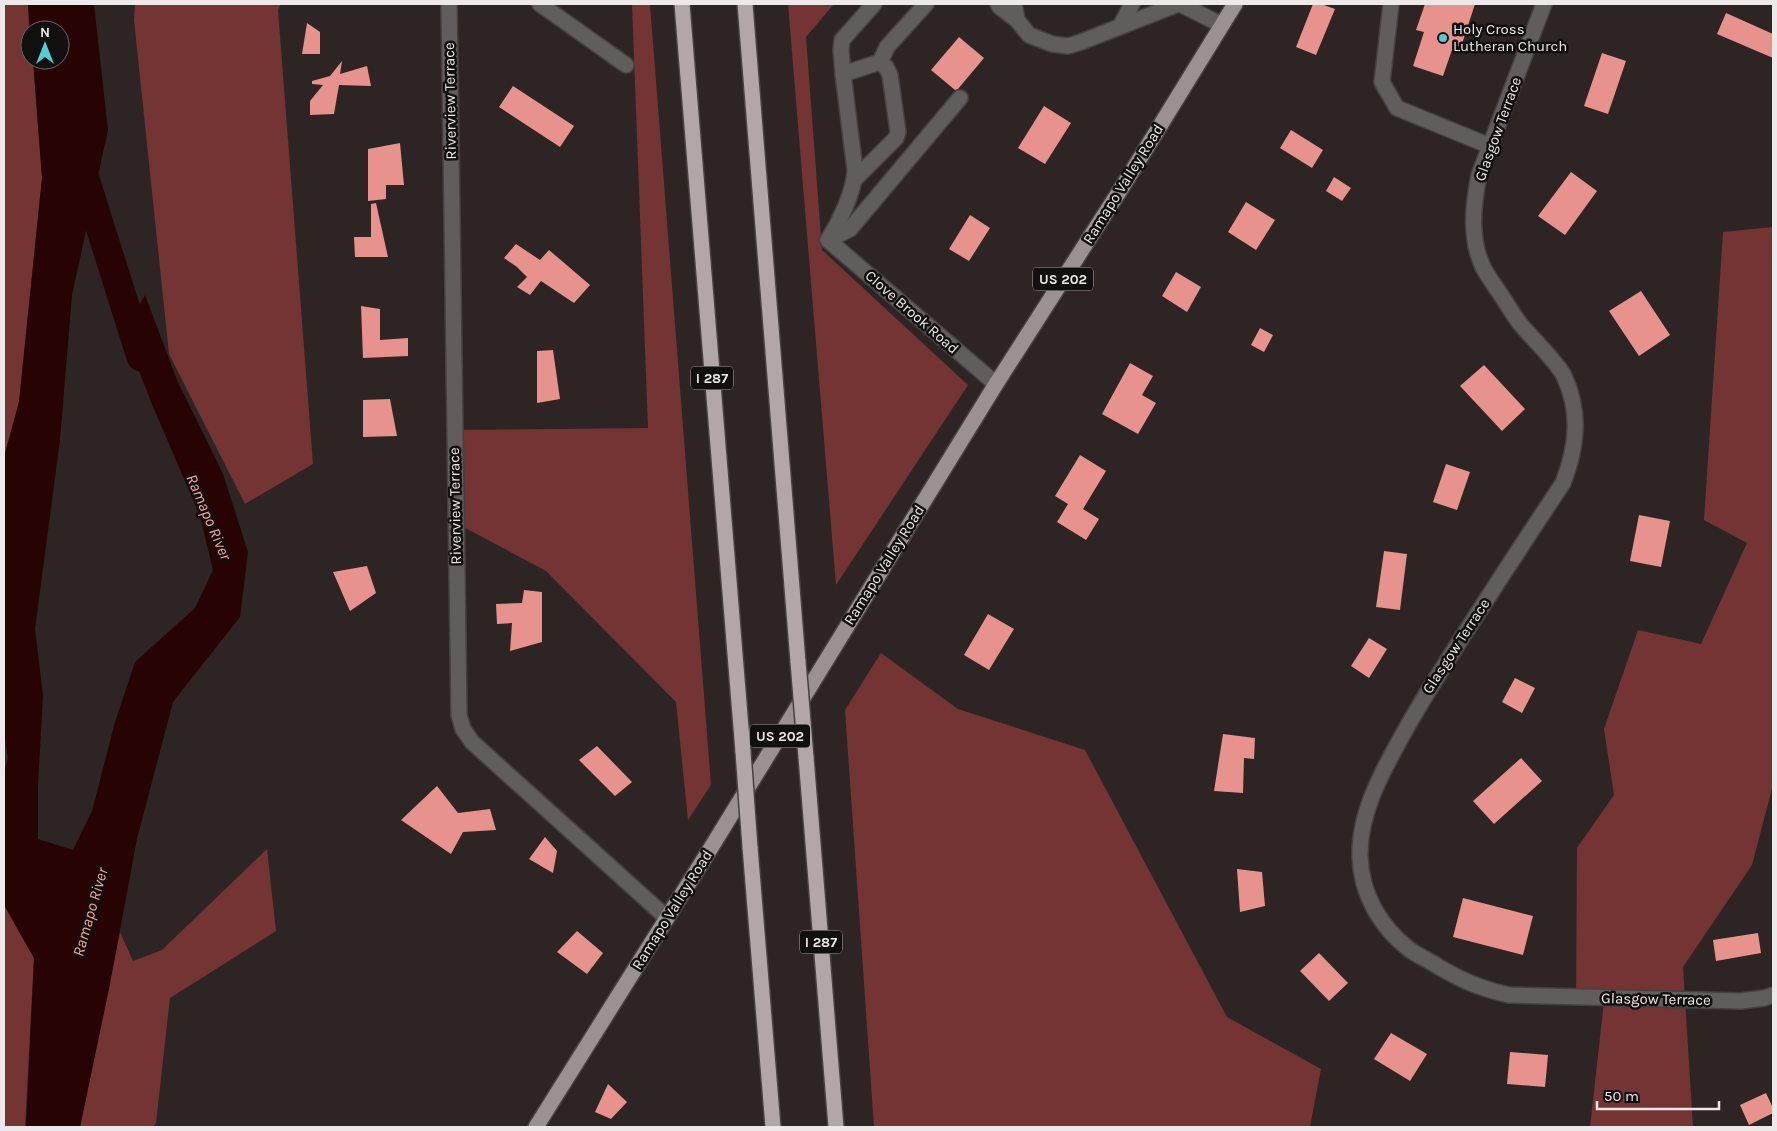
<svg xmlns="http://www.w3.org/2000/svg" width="1777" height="1131" viewBox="0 0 1777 1131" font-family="Karla,sans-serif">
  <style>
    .green { fill: #733433 }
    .water { fill: #280304 }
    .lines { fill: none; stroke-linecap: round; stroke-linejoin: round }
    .river { stroke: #280304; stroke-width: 29 }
    .building { fill: #e8928e }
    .minor-casing { stroke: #474040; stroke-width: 18 }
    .major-casing { stroke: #474040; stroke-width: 18 }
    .highway-casing { stroke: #474040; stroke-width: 18 }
    .minor { stroke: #605d5c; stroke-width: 15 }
    .major { stroke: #999291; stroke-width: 15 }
    .highway { stroke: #b0a7a6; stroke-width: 15 }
    .highway-bridge-casing { stroke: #474040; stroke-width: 18; stroke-linecap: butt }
    .highway-bridge { stroke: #b0a7a6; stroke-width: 15 }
    .poi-dot { fill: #52ccd6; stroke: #120f0f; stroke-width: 2 }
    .labels { text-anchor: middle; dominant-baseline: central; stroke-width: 5; stroke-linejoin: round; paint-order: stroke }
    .shield { fill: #120f0f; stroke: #aca8a8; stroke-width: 1 }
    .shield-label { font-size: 14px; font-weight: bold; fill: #eee9e9 }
    .poi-label { font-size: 15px; fill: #eee9e9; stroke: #120f0f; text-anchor: start }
    .street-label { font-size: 15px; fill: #eee9e9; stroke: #120f0f }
    .water-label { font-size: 16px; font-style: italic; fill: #fea49f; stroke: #120f0f }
  </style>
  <rect width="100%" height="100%" fill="#2c2524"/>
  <g class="green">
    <polygon points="4,4 28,4 30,60 33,60 42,178 19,402 4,457"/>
    <polygon points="135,4 281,4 278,10 313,464 245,504 169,354 134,20"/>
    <polygon points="632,4 650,4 711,785 688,820 676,702 546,571 456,523 451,430 648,428"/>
    <polygon points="788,4 834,4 806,37 822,250 968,385 836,585"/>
    <polygon points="1773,227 1773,785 1752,865 1683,967 1693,1127 1590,1127 1604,1001 1576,999 1577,848 1614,795 1604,729 1638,630 1701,644 1747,543 1704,520 1723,232"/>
    <polygon points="881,653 958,709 1085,750 1227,1017 1321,1069 1310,1127 874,1127 845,710"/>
    <polygon points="267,849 276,931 170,998 156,1123 153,1127 80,1127 120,932 133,961 162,950"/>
    <polygon points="4,905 34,958 25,1127 4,1127"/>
  </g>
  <polygon class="water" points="28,4 94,4 108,130 72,295 60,440 35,629 43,695 38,785 38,839 73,850 92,811 115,722 135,662 195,608 213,570 200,516 151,402 124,332 145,295 177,380 223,474 248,552 240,617 173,702 137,839 109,989 80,1127 26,1127 34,958 4,905 4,773 8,758 4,733 4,457 19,402 42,178 33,60 60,60 60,30 30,30"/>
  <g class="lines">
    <polyline class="river" points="80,163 141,357"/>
  </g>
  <g class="building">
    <polygon points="1313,4 1321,4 1335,9 1316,55 1296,47"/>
    <polygon points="1425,4 1475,4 1461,47 1454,44 1443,76 1413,66 1424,32 1416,30"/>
    <polygon points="1726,13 1773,34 1773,58 1717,34"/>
    <polygon points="307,23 320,32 320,54 302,54"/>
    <polygon points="959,37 984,58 958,89 955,90 931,70"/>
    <polygon points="1602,53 1626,61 1608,114 1584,106"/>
    <polygon points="342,61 340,74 367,66 371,86 339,85 334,114 310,115 310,101 323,85 312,84 312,81 330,76"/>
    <polygon points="513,86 574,126 560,147 499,107"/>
    <polygon points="1044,106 1071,123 1045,164 1018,148"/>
    <polygon points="1291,130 1323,150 1312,168 1280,148"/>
    <polygon points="400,143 404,185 386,185 386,199 368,201 368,149"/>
    <polygon points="1571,172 1597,191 1565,235 1538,216"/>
    <polygon points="1334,177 1351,188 1342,201 1326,191"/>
    <polygon points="1246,202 1275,220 1256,250 1228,232"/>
    <polygon points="376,203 388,257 355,257 354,237 371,237 371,204"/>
    <polygon points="970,215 990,228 969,261 949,249"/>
    <polygon points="516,244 540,260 549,250 590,285 574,303 541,281 530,295 517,287 527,277 517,267 504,258"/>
    <polygon points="1176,272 1201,287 1187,312 1162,296"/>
    <polygon points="1641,291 1670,335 1639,356 1609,311"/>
    <polygon points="361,306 380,309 380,340 408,338 408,356 363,358"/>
    <polygon points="1260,328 1273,335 1264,352 1251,345"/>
    <polygon points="553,350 560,399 537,403 537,351"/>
    <polygon points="1130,363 1153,376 1142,395 1156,403 1138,434 1102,414"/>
    <polygon points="1484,365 1525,409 1502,431 1460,386"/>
    <polygon points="390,399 397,436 363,437 363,400"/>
    <polygon points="1080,455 1106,471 1083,509 1099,519 1086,540 1057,522 1068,504 1055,496"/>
    <polygon points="1446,464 1470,472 1457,510 1433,502"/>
    <polygon points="1639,515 1670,521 1661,567 1630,561"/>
    <polygon points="1384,551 1407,554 1400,610 1376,607"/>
    <polygon points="367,566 376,593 350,611 333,572"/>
    <polygon points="524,590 542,592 542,642 510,651 512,623 497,624 496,604 522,603"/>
    <polygon points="988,614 1014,629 989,670 964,655"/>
    <polygon points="1369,638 1387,649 1369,678 1351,666"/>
    <polygon points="1515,678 1535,688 1522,713 1502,702"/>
    <polygon points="1223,734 1255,738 1254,759 1244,758 1243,793 1214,791"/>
    <polygon points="597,746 632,782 615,796 579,760"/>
    <polygon points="1521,758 1542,781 1494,824 1473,801"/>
    <polygon points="437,786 458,813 490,809 496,830 463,832 451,854 401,820"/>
    <polygon points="545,837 557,851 553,873 529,859"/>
    <polygon points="1237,869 1262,872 1265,906 1240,912"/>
    <polygon points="1463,898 1533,916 1523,955 1453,937"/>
    <polygon points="577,931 603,953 587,974 557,952"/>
    <polygon points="1758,933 1761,953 1716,961 1713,940"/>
    <polygon points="1319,953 1348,983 1329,1001 1300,971"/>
    <polygon points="1391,1033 1427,1054 1410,1081 1374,1059"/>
    <polygon points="1510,1052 1548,1055 1545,1087 1507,1084"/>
    <polygon points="608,1084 627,1102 611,1119 595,1112"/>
    <polygon points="1766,1093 1773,1108 1773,1113 1749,1125 1740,1105"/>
  </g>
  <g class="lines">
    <defs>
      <g id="minor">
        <polyline points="449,4 459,715 463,729 472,742 667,918"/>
        <polyline points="540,4 626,65"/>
        <polyline points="998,4 1000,7 1017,20"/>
        <polyline points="1014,4 1017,20 1029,35 1052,44 1068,46 1081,42 1178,4"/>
        <polyline points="1180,4 1222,25"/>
        <polyline points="1391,4 1382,82 1397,108 1490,146"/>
        <path d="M1544,4L1479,175C1473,205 1469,240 1484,269C1489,278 1495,286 1501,295C1508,305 1514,317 1522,326C1533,339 1557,362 1564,376C1581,412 1577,447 1563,483C1533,528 1503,574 1474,619C1449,658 1424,696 1402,736C1382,772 1359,813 1360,856C1361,894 1380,927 1410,950C1419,956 1430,961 1439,967C1463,981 1482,989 1509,995L1741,1001L1764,998L1773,995"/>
        <polyline points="1121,25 1132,4"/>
        <polyline points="843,74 880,62"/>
        <polyline points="855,179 896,138 898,132 890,75 886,67 880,62 887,47 926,4"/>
        <path d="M828,240C840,221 854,192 855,170L843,74L841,50L842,40L874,4"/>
        <polyline points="828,240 996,384"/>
        <polyline points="828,240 850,229 960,98"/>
      </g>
      <polyline id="major" points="536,1127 709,851 996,384 1126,181 1235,4"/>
      <g id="highway">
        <polyline points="682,4 743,752"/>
        <polyline points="745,4 798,662"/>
        <polyline points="806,757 836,1127"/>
        <polyline points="750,847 773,1127"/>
      </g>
    </defs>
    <use href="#minor" class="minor-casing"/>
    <use href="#major" class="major-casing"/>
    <use href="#highway" class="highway-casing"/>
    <use href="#minor" class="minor"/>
    <use href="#major" class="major"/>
    <use href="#highway" class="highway"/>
    <defs>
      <g id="highway-bridge">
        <polyline points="798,662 806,757"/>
        <polyline points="743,752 750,847"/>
      </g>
    </defs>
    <use href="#highway-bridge" class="highway-bridge-casing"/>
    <use href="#highway-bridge" class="highway-bridge"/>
  </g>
  <circle class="poi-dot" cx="1443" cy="38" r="5"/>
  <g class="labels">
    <g class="shield">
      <rect x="1033" y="267.5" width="60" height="23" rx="4"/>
      <rect x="691" y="366.5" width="42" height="23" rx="4"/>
      <rect x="750" y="724.5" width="60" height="23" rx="4"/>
      <rect x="800" y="930.5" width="42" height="23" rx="4"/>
    </g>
    <g class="shield-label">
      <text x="1063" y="279">US 202</text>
      <text x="712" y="378">I 287</text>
      <text x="780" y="736">US 202</text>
      <text x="821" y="942">I 287</text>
    </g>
    <g class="poi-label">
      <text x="1453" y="29">Holy Cross<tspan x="1453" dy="17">Lutheran Church</tspan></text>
    </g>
    <g class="street-label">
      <text transform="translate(450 101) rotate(-91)">Riverview Terrace</text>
      <text transform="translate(1498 129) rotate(-70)">Glasgow Terrace</text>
      <text transform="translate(1123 184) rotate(-58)">Ramapo Valley Road</text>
      <text transform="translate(912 312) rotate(41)">Clove Brook Road</text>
      <text transform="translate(455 506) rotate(-91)">Riverview Terrace</text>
      <text transform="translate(884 565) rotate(-58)">Ramapo Valley Road</text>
      <text transform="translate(1456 646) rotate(-57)">Glasgow Terrace</text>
      <text transform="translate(672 910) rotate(-58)">Ramapo Valley Road</text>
      <text transform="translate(1656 999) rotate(1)">Glasgow Terrace</text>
    </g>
    <g class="water-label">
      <text transform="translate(209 517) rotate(67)">Ramapo River</text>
      <text transform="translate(90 912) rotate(-74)">Ramapo River</text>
    </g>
  </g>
  <rect width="1777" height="1131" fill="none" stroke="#eee9e9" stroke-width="10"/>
  <g transform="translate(45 45)"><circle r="24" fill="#120f0f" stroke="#6a6666"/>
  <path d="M0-4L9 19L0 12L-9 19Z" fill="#52ccd6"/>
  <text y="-8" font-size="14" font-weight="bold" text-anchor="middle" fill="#eee9e9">N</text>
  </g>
  <path d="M1597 1101v8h122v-8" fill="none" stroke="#eee9e9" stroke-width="2.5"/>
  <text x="1604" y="1101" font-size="15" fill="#eee9e9" stroke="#120f0f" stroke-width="4" paint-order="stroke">50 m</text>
</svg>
